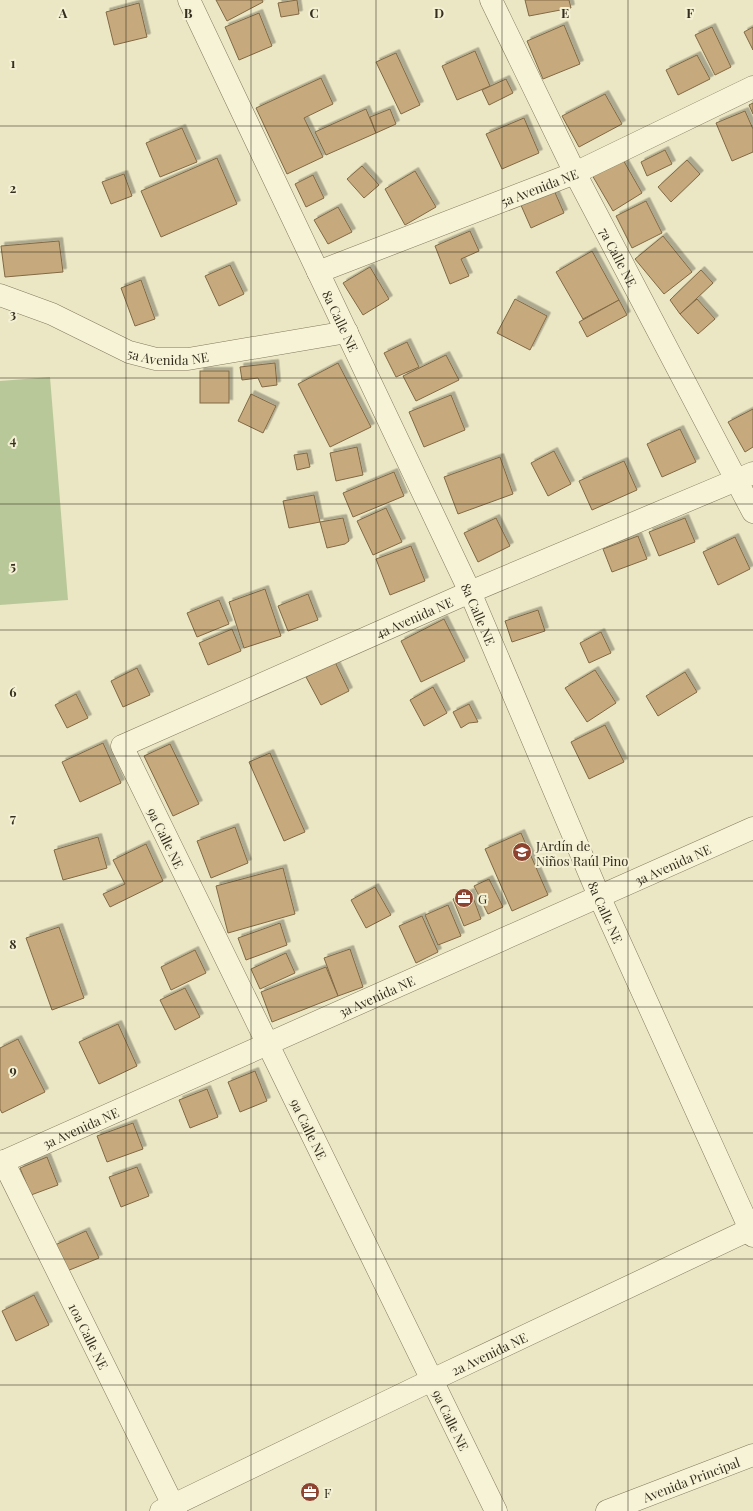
<svg xmlns="http://www.w3.org/2000/svg" width="753" height="1511" viewBox="0 0 753 1511" font-family="'Playfair Display',serif">
  <style>
    .green { fill: #b9c899 }
    .building { fill: #c6aa7d; stroke: #816944; filter: url(#shadow) }
    .lines { fill: none; stroke-linecap: round; stroke-linejoin: round }
    .minor-casing { stroke: #84795c; stroke-width: 23 }
    .tertiary-casing { stroke: #84795c; stroke-width: 23 }
    .minor { stroke: #f6f3d7; stroke-width: 22 }
    .tertiary { stroke: #f6f3d7; stroke-width: 22 }
    .grid { fill: none; stroke: #352e1f; stroke-width: 1; stroke-opacity: 0.55 }
    .labels { text-anchor: middle; dominant-baseline: central; stroke-width: 4; stroke-linejoin: round; paint-order: stroke }
    .street-label { font-size: 13px; fill: #352e1f; stroke: #f3f0d3 }
    .poi-label { font-size: 13px; fill: #352e1f; stroke: #f3f0d3; text-anchor: start }
    .grid-label { font-size: 13px; text-anchor: middle; font-weight: bold; fill: #352e1f; stroke: #f3f0d3; stroke-width: 4; stroke-linejoin: round; paint-order: stroke }
  </style>
  <defs>
    <filter id="shadow"><feDropShadow dx="3.5" dy="-3.5" stdDeviation="0" flood-color="#0004"/></filter>
  </defs>
  <rect width="100%" height="100%" fill="#ebe7c4"/>
  <polygon class="green" points="50,377 68,600 0,605 0,381"/>
  <g class="building">
    <polygon points="216,0 262,0 263,2 227,21"/>
    <polygon points="297,0 299,14 281,17 278,3"/>
    <polygon points="525,0 569,0 571,8 529,16"/>
    <polygon points="139,3 147,37 114,45 106,12"/>
    <polygon points="259,13 272,46 239,60 225,27"/>
    <polygon points="564,25 580,64 543,79 527,41"/>
    <polygon points="712,27 731,67 715,75 695,35"/>
    <polygon points="753,27 753,50 744,32"/>
    <polygon points="475,51 490,86 457,100 442,66"/>
    <polygon points="396,53 420,105 401,114 376,62"/>
    <polygon points="697,55 710,79 678,95 666,70"/>
    <polygon points="321,78 333,104 304,118 323,157 287,174 256,108"/>
    <polygon points="506,79 513,93 489,105 482,90"/>
    <polygon points="605,94 622,124 579,147 562,116"/>
    <polygon points="753,103 753,114 749,105"/>
    <polygon points="366,109 376,133 326,155 315,132"/>
    <polygon points="390,109 396,124 376,133 370,117"/>
    <polygon points="745,111 753,129 753,152 732,161 716,123"/>
    <polygon points="524,118 539,153 502,169 486,134"/>
    <polygon points="182,128 197,162 160,177 146,143"/>
    <polygon points="665,150 672,164 647,176 641,162"/>
    <polygon points="217,158 237,204 161,237 141,191"/>
    <polygon points="622,158 642,193 613,211 592,175"/>
    <polygon points="687,160 700,174 671,202 658,187"/>
    <polygon points="362,166 379,185 364,198 347,179"/>
    <polygon points="415,171 436,207 405,225 385,189"/>
    <polygon points="124,174 132,196 111,204 102,182"/>
    <polygon points="313,175 324,198 306,207 295,184"/>
    <polygon points="553,188 564,213 531,228 520,203"/>
    <polygon points="646,201 662,233 632,248 616,216"/>
    <polygon points="338,207 352,232 328,244 314,220"/>
    <polygon points="470,231 479,251 461,259 469,276 450,284 435,246"/>
    <polygon points="663,236 692,272 664,294 635,259"/>
    <polygon points="59,241 63,272 5,277 1,246"/>
    <polygon points="592,251 619,300 583,319 556,272"/>
    <polygon points="230,265 244,294 219,306 205,276"/>
    <polygon points="370,267 389,299 363,315 343,283"/>
    <polygon points="701,270 713,283 680,314 670,300"/>
    <polygon points="141,280 155,319 135,326 121,288"/>
    <polygon points="515,299 547,316 530,350 497,333"/>
    <polygon points="697,299 715,319 698,334 680,314"/>
    <polygon points="619,300 627,315 587,337 579,322"/>
    <polygon points="407,342 419,367 396,377 384,353"/>
    <polygon points="446,355 459,380 416,401 403,376"/>
    <polygon points="275,363 277,385 262,387 258,378 242,380 240,367"/>
    <polygon points="338,363 371,427 330,447 298,384"/>
    <rect x="200" y="371" width="29" height="32"/>
    <polygon points="251,394 276,406 263,433 238,421"/>
    <polygon points="451,395 465,430 424,447 409,412"/>
    <polygon points="753,409 753,447 745,452 728,422"/>
    <polygon points="680,429 696,462 662,477 647,444"/>
    <polygon points="357,447 363,475 336,481 330,453"/>
    <polygon points="554,451 571,484 548,496 531,463"/>
    <polygon points="307,453 310,467 297,470 294,455"/>
    <polygon points="500,457 513,494 458,514 444,477"/>
    <polygon points="624,461 637,490 592,510 579,481"/>
    <polygon points="394,472 404,496 353,517 343,493"/>
    <polygon points="314,495 320,522 289,528 283,501"/>
    <polygon points="386,508 402,542 373,555 357,521"/>
    <polygon points="343,518 349,541 345,544 327,548 320,522"/>
    <polygon points="496,518 510,546 478,562 464,533"/>
    <polygon points="685,518 695,542 659,556 649,532"/>
    <polygon points="638,536 647,559 612,572 603,549"/>
    <polygon points="735,537 750,569 718,585 703,552"/>
    <polygon points="411,546 425,581 390,595 376,559"/>
    <polygon points="265,589 281,636 244,648 229,602"/>
    <polygon points="308,594 318,620 288,631 278,606"/>
    <polygon points="219,600 229,624 197,637 187,613"/>
    <polygon points="538,610 545,631 512,642 505,621"/>
    <polygon points="444,619 465,661 421,682 401,641"/>
    <polygon points="232,629 241,651 208,665 199,643"/>
    <polygon points="601,632 611,653 589,663 580,643"/>
    <polygon points="335,662 349,691 321,705 306,677"/>
    <polygon points="137,668 150,695 123,707 111,681"/>
    <polygon points="595,670 616,703 587,722 565,688"/>
    <polygon points="685,672 697,692 658,716 646,696"/>
    <polygon points="433,687 447,713 424,726 410,700"/>
    <polygon points="76,694 88,718 67,728 55,705"/>
    <polygon points="469,704 478,722 469,723 461,728 453,712"/>
    <polygon points="605,725 624,762 589,779 571,742"/>
    <polygon points="103,743 121,783 80,802 62,762"/>
    <polygon points="170,744 199,804 173,816 144,756"/>
    <polygon points="270,753 305,832 284,841 249,762"/>
    <polygon points="235,827 248,863 211,878 197,841"/>
    <polygon points="521,833 548,895 512,911 485,849"/>
    <polygon points="98,837 107,868 63,880 54,850"/>
    <polygon points="146,844 163,881 110,907 103,894 125,884 113,860"/>
    <polygon points="283,868 295,914 228,933 216,886"/>
    <polygon points="489,879 503,907 488,914 474,886"/>
    <polygon points="375,887 391,915 366,928 351,900"/>
    <polygon points="471,892 481,919 464,926 453,899"/>
    <polygon points="448,905 461,936 438,945 425,915"/>
    <polygon points="422,916 438,952 416,963 399,926"/>
    <polygon points="280,923 287,945 246,960 238,938"/>
    <polygon points="59,927 84,998 52,1010 26,938"/>
    <polygon points="350,949 363,987 338,996 324,958"/>
    <polygon points="195,950 206,973 171,990 161,967"/>
    <polygon points="286,953 295,973 260,989 251,969"/>
    <polygon points="326,967 338,996 272,1022 261,992"/>
    <polygon points="185,988 200,1017 175,1030 160,1000"/>
    <polygon points="118,1024 137,1066 99,1084 79,1042"/>
    <polygon points="18,1039 45,1092 2,1113 0,1109 0,1048"/>
    <polygon points="255,1071 267,1101 240,1112 228,1082"/>
    <polygon points="207,1089 218,1117 190,1128 179,1100"/>
    <polygon points="133,1123 143,1149 107,1162 97,1136"/>
    <polygon points="47,1157 58,1185 31,1195 20,1168"/>
    <polygon points="137,1167 149,1196 121,1207 109,1177"/>
    <polygon points="86,1231 99,1258 67,1271 55,1245"/>
    <polygon points="34,1295 49,1325 16,1341 2,1311"/>
  </g>
  <g class="lines">
    <defs>
      <g id="minor">
        <path id="s1" d="M189,0L470,592L599,896L753,1236"/>
        <path id="s2" d="M491,0L575,173L753,512"/>
        <path id="s3" d="M318,272L575,173L753,87"/>
        <path id="s4" d="M0,295L52,314L129,352L156,359H188L347,332"/>
        <path id="s5" d="M3,1161L176,1511"/>
        <path id="s6" d="M0,1163L753,828"/>
        <path id="s7" d="M161,1511L432,1380L753,1228"/>
        <path id="s8" d="M496,1511L122,746L470,592L753,473"/>
      </g>
      <g id="tertiary">
        <path id="s9" d="M607,1511L753,1455"/>
      </g>
    </defs>
    <use href="#minor" class="minor-casing"/>
    <use href="#tertiary" class="tertiary-casing"/>
    <use href="#minor" class="minor"/>
    <use href="#tertiary" class="tertiary"/>
  </g>
  <path class="grid" d="M126,0V1511M251,0V1511M376,0V1511M502,0V1511M628,0V1511M0,126H753M0,252H753M0,378H753M0,504H753M0,630H753M0,756H753M0,881H753M0,1007H753M0,1133H753M0,1259H753M0,1385H753"/>
  <defs>
    <symbol id="school-disc" viewBox="-11 -11 22 22"><circle r="9.5" fill="#8e4331" stroke="#f3f0d3"/><path d="M0-5L7-2L0 1L-7-2ZM-4 1L0 2.5L4 1V4Q0 6-4 4Z" fill="#fff"/></symbol>
    <symbol id="office-disc" viewBox="-11 -11 22 22"><circle r="9.5" fill="#8e4331" stroke="#f3f0d3"/><path d="M-6-3h4V-5.5h4V-3h4V5H-6ZM-1-4.5V-3h2v-1.5ZM-6 0V1H6V0Z" fill="#fff"/></symbol>
  </defs>
  <g fill-rule="evenodd">
    <use href="#school-disc" x="511" y="841" width="22" height="22"/>
    <use href="#office-disc" x="453" y="887" width="22" height="22"/>
    <use href="#office-disc" x="299" y="1481" width="22" height="22"/>
  </g>
  <g class="labels">
    <g class="street-label">
      <text stroke="none"><textPath href="#s3" startOffset="237">5a Avenida NE</textPath></text>
      <text stroke="none"><textPath href="#s2" startOffset="287">7a Calle NE</textPath></text>
      <text stroke="none"><textPath href="#s1" startOffset="355">8a Calle NE</textPath></text>
      <text stroke="none"><textPath href="#s4" startOffset="181">5a Avenida NE</textPath></text>
      <text stroke="none"><textPath href="#s1" startOffset="679">8a Calle NE</textPath></text>
      <text stroke="none"><textPath href="#s8" startOffset="1171">4a Avenida NE</textPath></text>
      <text transform="translate(166 838) rotate(64)">9a Calle NE</text>
      <text stroke="none"><textPath href="#s6" startOffset="736">3a Avenida NE</textPath></text>
      <text stroke="none"><textPath href="#s1" startOffset="1003">8a Calle NE</textPath></text>
      <text stroke="none"><textPath href="#s6" startOffset="412">3a Avenida NE</textPath></text>
      <text stroke="none"><textPath href="#s6" startOffset="88">3a Avenida NE</textPath></text>
      <text transform="translate(309 1129) rotate(64)">9a Calle NE</text>
      <text stroke="none"><textPath href="#s5" startOffset="195">10a Calle NE</textPath></text>
      <text stroke="none"><textPath href="#s7" startOffset="364">2a Avenida NE</textPath></text>
      <text transform="translate(451 1420) rotate(64)">9a Calle NE</text>
      <text stroke="none"><textPath href="#s9" startOffset="90">Avenida Principal</textPath></text>
    </g>
    <g class="poi-label">
      <text x="536" y="845">JArdín de<tspan x="536" dy="15">Niños Raúl Pino</tspan></text>
      <text x="478" y="898">G</text>
      <text x="324" y="1492">F</text>
    </g>
  </g>
  <g class="grid-label">
    <text x="63" y="18">A</text>
    <text x="188" y="18">B</text>
    <text x="314" y="18">C</text>
    <text x="439" y="18">D</text>
    <text x="565" y="18">E</text>
    <text x="690" y="18">F</text>
    <text x="13" y="68">1</text>
    <text x="13" y="193">2</text>
    <text x="13" y="319">3</text>
    <text x="13" y="445">4</text>
    <text x="13" y="571">5</text>
    <text x="13" y="697">6</text>
    <text x="13" y="823">7</text>
    <text x="13" y="949">8</text>
    <text x="13" y="1075">9</text>
  </g>
</svg>
